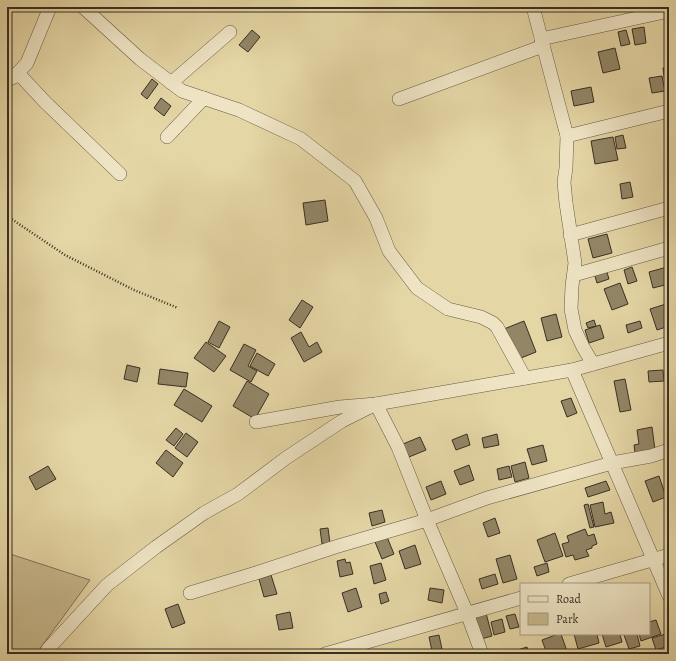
<svg xmlns="http://www.w3.org/2000/svg" width="676" height="661" viewBox="0 0 676 661" font-family="Alegreya,serif">
  <style>
    .green { fill: #c8ba8f; stroke: #807459 }
    .building { fill: #928667; stroke: #392f23 }
    .lines { fill: none; stroke-linecap: round; stroke-linejoin: round }
    .minor-casing { stroke: #645944; stroke-width: 14 }
    .path { stroke: #392f23; stroke-width: 2.5; stroke-dasharray: 1 2; stroke-linecap: butt }
    .minor { stroke: #eee4c4; stroke-width: 13 }
  </style>
  <rect width="100%" height="100%" fill="#e5d6a5"/>
  <filter id="stains"><feTurbulence type="fractalNoise" baseFrequency=".005" numOctaves="4"/><feColorMatrix values="0 0 0 0 .2 0 0 0 0 .09 0 0 0 0 .02 0 0 0 .5 -.17"/></filter>
  <radialGradient id="worn" r=".72"><stop offset=".6" stop-color="#630" stop-opacity="0"/><stop offset="1" stop-color="#630" stop-opacity=".3"/></radialGradient>
  <polygon class="green" points="7,553 90,580 36,654 7,654"/>
  <g class="building">
    <polygon points="644,27 646,43 635,45 632,29"/>
    <polygon points="252,30 260,37 248,52 239,45"/>
    <polygon points="626,30 630,44 621,46 618,32"/>
    <polygon points="615,48 620,69 603,73 598,52"/>
    <polygon points="669,67 669,91 666,91 663,68"/>
    <polygon points="662,76 665,91 652,93 649,78"/>
    <polygon points="152,79 158,84 147,99 141,94"/>
    <polygon points="591,87 594,102 574,106 571,91"/>
    <polygon points="161,98 171,106 164,116 154,108"/>
    <polygon points="623,135 626,148 617,149 615,137"/>
    <polygon points="613,137 618,160 595,164 591,141"/>
    <polygon points="630,182 633,197 622,199 620,184"/>
    <polygon points="325,200 328,221 306,225 303,203"/>
    <polygon points="607,234 612,253 593,258 588,239"/>
    <polygon points="632,267 637,281 628,284 624,270"/>
    <polygon points="667,267 669,276 669,284 653,288 649,272"/>
    <polygon points="606,269 609,279 597,283 594,273"/>
    <polygon points="620,283 628,304 612,310 604,289"/>
    <polygon points="302,300 313,307 300,328 289,320"/>
    <polygon points="666,304 669,312 669,326 657,330 650,309"/>
    <polygon points="556,314 562,337 547,341 541,318"/>
    <polygon points="594,320 596,326 588,328 586,323"/>
    <polygon points="219,321 230,327 219,348 208,342"/>
    <polygon points="524,321 536,352 516,360 504,329"/>
    <polygon points="640,321 642,328 628,333 626,325"/>
    <polygon points="600,325 604,338 589,343 585,330"/>
    <polygon points="301,332 309,347 317,342 322,352 304,362 291,338"/>
    <polygon points="206,342 226,356 214,372 194,358"/>
    <polygon points="244,344 256,350 248,366 257,371 251,382 230,370"/>
    <polygon points="257,353 275,364 268,376 250,366"/>
    <polygon points="127,365 140,368 137,382 124,379"/>
    <polygon points="160,369 188,373 186,387 158,384"/>
    <polygon points="663,370 664,381 649,382 648,371"/>
    <polygon points="625,379 631,410 620,412 614,381"/>
    <polygon points="247,381 269,394 255,419 233,406"/>
    <polygon points="184,389 212,406 202,422 174,405"/>
    <polygon points="571,398 577,413 567,417 561,401"/>
    <polygon points="652,427 655,450 635,453 634,445 639,444 637,430"/>
    <polygon points="176,428 183,434 174,446 166,440"/>
    <polygon points="186,433 198,442 187,457 175,448"/>
    <polygon points="467,434 470,445 456,450 452,440"/>
    <polygon points="497,434 499,445 484,448 482,438"/>
    <polygon points="420,437 426,450 409,457 403,444"/>
    <polygon points="543,445 547,461 532,465 527,449"/>
    <polygon points="166,450 183,463 173,477 156,463"/>
    <polygon points="525,462 529,478 515,482 511,466"/>
    <polygon points="469,465 474,480 460,485 454,471"/>
    <polygon points="48,466 56,479 36,490 29,477"/>
    <polygon points="509,466 512,477 499,480 497,469"/>
    <polygon points="659,476 666,497 653,502 645,481"/>
    <polygon points="441,481 446,494 431,500 426,487"/>
    <polygon points="606,481 610,490 588,497 585,488"/>
    <polygon points="603,502 605,514 611,512 614,523 595,527 590,505"/>
    <polygon points="588,504 594,527 590,528 584,505"/>
    <polygon points="382,510 385,522 372,526 369,513"/>
    <polygon points="495,518 500,533 488,537 483,523"/>
    <polygon points="328,528 330,543 322,544 320,529"/>
    <polygon points="585,529 588,536 594,534 597,544 592,546 592,548 586,550 589,556 575,560 573,555 566,557 562,544 569,542 567,536"/>
    <polygon points="555,533 563,556 545,562 537,540"/>
    <polygon points="387,537 394,554 382,559 375,542"/>
    <polygon points="415,545 421,564 405,569 399,551"/>
    <polygon points="510,555 517,579 503,583 496,559"/>
    <polygon points="345,559 346,563 350,562 353,574 340,577 337,561"/>
    <polygon points="381,563 386,580 374,584 370,566"/>
    <polygon points="547,563 549,572 537,576 534,567"/>
    <polygon points="495,574 498,584 482,589 479,579"/>
    <polygon points="271,575 277,594 264,597 259,579"/>
    <polygon points="356,588 362,607 348,612 342,593"/>
    <polygon points="430,588 444,590 442,603 428,600"/>
    <polygon points="386,592 389,601 381,604 379,594"/>
    <polygon points="178,604 185,623 172,628 165,609"/>
    <polygon points="290,612 293,628 279,630 276,615"/>
    <polygon points="486,613 492,636 481,639 475,615"/>
    <polygon points="515,614 519,627 510,629 506,616"/>
    <polygon points="502,619 505,632 494,635 491,622"/>
    <polygon points="656,620 661,634 641,641 639,634 649,634 649,622"/>
    <polygon points="669,633 669,646 656,650 652,638"/>
    <polygon points="558,634 561,634 568,654 547,654 542,640"/>
    <polygon points="574,634 597,634 599,643 578,649"/>
    <polygon points="602,634 620,634 622,642 606,647"/>
    <polygon points="626,634 637,634 640,646 629,649 624,635"/>
    <polygon points="439,635 442,649 432,651 429,637"/>
    <polygon points="527,647 529,654 515,654 514,651"/>
  </g>
  <g class="lines">
    <defs>
      <g id="minor">
        <polyline points="83,7 140,59 182,91 239,110 301,139 355,181 376,218 389,251 417,288 448,309 481,317 493,323 497,327 525,378"/>
        <polyline points="533,7 567,136 566,168 564,182 566,203 575,263 572,286 571,309 575,330 583,347 593,364"/>
        <polyline points="541,39 669,11"/>
        <polyline points="18,73 45,102 120,174"/>
        <polyline points="7,80 14,77 27,63 50,7"/>
        <polyline points="171,83 230,32"/>
        <polyline points="399,99 543,46"/>
        <polyline points="567,136 669,111"/>
        <polyline points="167,137 204,98"/>
        <polyline points="570,235 669,208"/>
        <polyline points="574,275 669,248"/>
        <polyline points="572,370 669,596"/>
        <polyline points="256,422 340,407 376,404 572,370 669,343"/>
        <polyline points="569,584 669,555"/>
        <polyline points="190,593 256,573 335,547 427,520 487,498 612,463 651,456 669,450"/>
        <polyline points="45,654 48,649 107,585 156,547 204,513 238,494 286,458 342,421 376,404 398,447 427,520 467,613 482,654"/>
        <polyline points="325,654 521,598"/>
      </g>
    </defs>
    <use href="#minor" class="minor-casing"/>
    <polyline class="path" points="7,216 65,255 134,290 178,308"/>
    <use href="#minor" class="minor"/>
  </g>
  <rect width="676" height="661" fill="none" stroke="#e5d6a5" stroke-width="24"/>
  <rect x="8" y="8" width="660" height="645" fill="none" stroke="#392f23" stroke-width="2"/>
  <rect x="12" y="12" width="652" height="637" fill="none" stroke="#392f23"/>
  <rect x="520" y="583" width="130" height="52" fill="#eee4c4" stroke="#a69c84"/>
  <rect x="528" y="596" width="20" height="6" fill="#eee4c4" stroke="#a69c84"/>
  <text x="556" y="603" font-size="12" fill="#392f23">Road</text>
  <rect x="528" y="613" width="20" height="12" fill="#c8ba8f" stroke="#a69c84"/>
  <text x="556" y="623" font-size="12" fill="#392f23">Park</text>
  <rect width="100%" height="100%" filter="url(#stains)"/>
  <rect width="100%" height="100%" fill="url(#worn)"/>
</svg>
